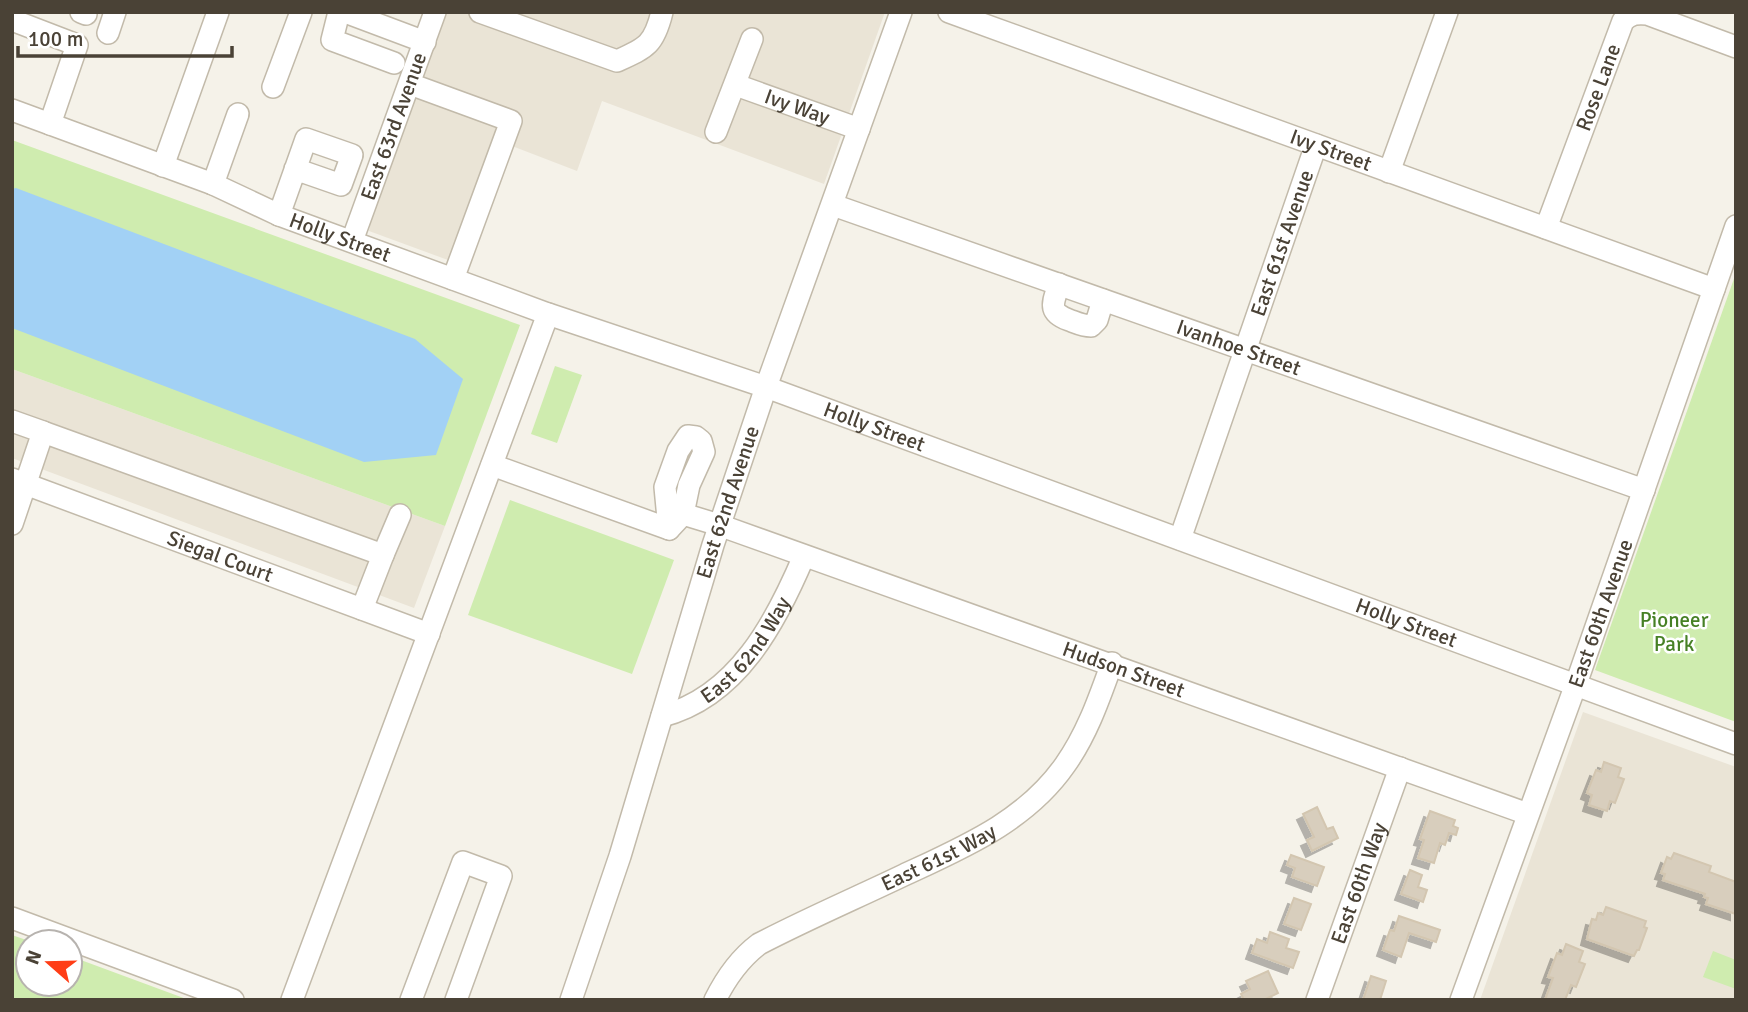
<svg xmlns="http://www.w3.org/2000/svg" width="1748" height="1012" viewBox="0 0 1748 1012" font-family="Signika,sans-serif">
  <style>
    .residential { fill: #eae4d6 }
    .green { fill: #cfecaf }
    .water { fill: #a2d1f5 }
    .building { fill: #d8cebd; stroke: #d3c6b0; stroke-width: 2; filter: url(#shadow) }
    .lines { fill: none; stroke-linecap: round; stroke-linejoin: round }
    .minor-casing { stroke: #c2baaa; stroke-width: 24 }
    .minor { stroke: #fff; stroke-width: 21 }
    .labels { text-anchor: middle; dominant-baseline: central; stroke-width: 5; stroke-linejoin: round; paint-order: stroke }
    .street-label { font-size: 21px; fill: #4a4236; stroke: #fff }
    .park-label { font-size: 21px; fill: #468025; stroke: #fff }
  </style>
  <defs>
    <filter id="shadow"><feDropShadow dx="-6" dy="6" stdDeviation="0" flood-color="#0004"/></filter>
  </defs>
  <rect width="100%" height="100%" fill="#f5f2e9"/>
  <g class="residential">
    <polygon points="445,12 885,12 824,184 602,101 577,171 512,146 467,267 369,231 373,209"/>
    <polygon points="12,369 445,526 414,608 12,458"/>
    <polygon points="1583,712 1736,767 1736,1000 1480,1000"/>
  </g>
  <g class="green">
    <polygon points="12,140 520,325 445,526 12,369"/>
    <polygon points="1736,273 1736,722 1595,670"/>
    <polygon points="555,366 582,375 557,443 531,434"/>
    <polygon points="510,500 674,560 632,674 468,615"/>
    <polygon points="12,935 32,942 28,942 28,984 70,984 70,956 189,1000 12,1000"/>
    <polygon points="1713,951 1736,960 1736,989 1703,977"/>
  </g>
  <polygon class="water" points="16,188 415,339 463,379 436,455 364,462 12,328 12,189"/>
  <g class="building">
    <polygon points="1604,762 1621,768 1618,777 1624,779 1615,803 1610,801 1607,811 1589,805 1592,795 1587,793 1596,770 1601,772"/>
    <polygon points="1317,807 1327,829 1333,827 1338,838 1312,851 1307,840 1314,837 1303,814"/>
    <polygon points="1430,811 1455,820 1453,826 1458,828 1456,835 1449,833 1445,845 1440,843 1434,863 1418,858 1424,840 1420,839"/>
    <polygon points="1674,853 1711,866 1709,872 1736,882 1736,914 1706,904 1708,898 1704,897 1705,894 1663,880 1665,874 1661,873 1667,857 1671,859"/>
    <polygon points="1291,855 1324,867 1317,886 1292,877 1295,868 1287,865"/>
    <polygon points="1410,870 1422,875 1418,887 1427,890 1423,902 1401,894"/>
    <polygon points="1294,898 1311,904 1301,930 1284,924"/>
    <polygon points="1606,907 1646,921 1644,927 1647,928 1639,950 1637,950 1634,956 1587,939 1592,919 1596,920 1598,913 1603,915"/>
    <polygon points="1399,916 1440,930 1436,942 1409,933 1401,957 1383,950 1390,930 1394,931"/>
    <polygon points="1270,932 1289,939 1286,948 1299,952 1293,968 1252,953 1257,939 1267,943"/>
    <polygon points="1566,944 1583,951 1579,962 1585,964 1576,987 1571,985 1565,1000 1545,1000 1553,978 1548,977 1557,953 1562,955"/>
    <polygon points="1268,971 1278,993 1264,1000 1244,1000 1241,994 1250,989 1246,981"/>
    <polygon points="1371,976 1386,981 1380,1000 1363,1000"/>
  </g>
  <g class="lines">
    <defs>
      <g id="minor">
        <polyline points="81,12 86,14 86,12"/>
        <polyline points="339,12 332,40 394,63"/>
        <polyline points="345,12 425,42"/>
        <path d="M480,12L617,61C646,48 654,45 662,12"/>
        <path id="s1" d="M949,12L1714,289"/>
        <polyline points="12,20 77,45 50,124"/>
        <polyline points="108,33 115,12"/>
        <polyline points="410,84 511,121 453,279"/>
        <path id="s2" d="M736,85L859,129"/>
        <polyline points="273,87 301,12"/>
        <path id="s3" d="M12,110L213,184L279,215L548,314L766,387L1736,744"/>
        <polyline points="716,132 752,39"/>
        <polyline points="163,166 218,12"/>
        <polyline points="1389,172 1447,12"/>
        <polyline points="213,184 238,114"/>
        <path id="s4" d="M833,205L1644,490"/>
        <polyline points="279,215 306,139 352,155 341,185 295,169"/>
        <path id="s5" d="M1546,228L1623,21C1631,14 1636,13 1647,14L1736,47"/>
        <path id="s6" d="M352,241L435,12"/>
        <path d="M1059,284C1053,303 1047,312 1069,320C1077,323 1083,326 1091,326L1097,320L1103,300"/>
        <polyline points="12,421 43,432 12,524"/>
        <polyline points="43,432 383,555 362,609"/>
        <path id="s7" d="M492,465L669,529L683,514L719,525L1528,814"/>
        <path id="s8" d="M12,479L429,634"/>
        <polyline points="669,529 665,487 678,451 688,436 696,437 701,441 704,452 689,485 683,514"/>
        <path id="s9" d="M1180,539L1316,145"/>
        <polyline points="383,555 400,515"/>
        <path id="s10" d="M662,716C737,697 776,622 804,556"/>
        <polyline points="12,918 233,1000"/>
        <polyline points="292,1000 548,314"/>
        <polyline points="411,1000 463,862 501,876 456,1000"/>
        <path id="s11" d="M571,1000L620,856L713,545L766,387L901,12"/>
        <path id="s12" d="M715,1000C726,978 739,959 759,944C807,919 856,898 904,875C964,847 1026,821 1065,765C1087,734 1099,699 1112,663"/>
        <path id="s13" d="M1317,1000L1400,768"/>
        <path id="s14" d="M1461,1000L1576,684L1736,226"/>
      </g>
    </defs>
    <use href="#minor" class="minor-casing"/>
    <use href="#minor" class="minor"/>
  </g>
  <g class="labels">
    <g class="street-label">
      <text stroke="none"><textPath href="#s5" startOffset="150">Rose Lane</textPath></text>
      <text stroke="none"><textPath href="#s2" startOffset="65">Ivy Way</textPath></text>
      <text stroke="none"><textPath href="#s6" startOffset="122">East 63rd Avenue</textPath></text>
      <text stroke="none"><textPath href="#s1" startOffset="406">Ivy Street</textPath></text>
      <text stroke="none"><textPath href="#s3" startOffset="352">Holly Street</textPath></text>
      <text stroke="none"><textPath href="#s9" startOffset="313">East 61st Avenue</textPath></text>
      <text stroke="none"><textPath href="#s4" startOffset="430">Ivanhoe Street</textPath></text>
      <text stroke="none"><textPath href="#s3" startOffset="919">Holly Street</textPath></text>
      <text stroke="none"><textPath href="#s11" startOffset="522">East 62nd Avenue</textPath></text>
      <text stroke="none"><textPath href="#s8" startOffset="222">Siegal Court</textPath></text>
      <text stroke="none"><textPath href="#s14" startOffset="411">East 60th Avenue</textPath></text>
      <text stroke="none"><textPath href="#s3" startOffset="1486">Holly Street</textPath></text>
      <text stroke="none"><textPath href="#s10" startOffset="110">East 62nd Way</textPath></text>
      <text stroke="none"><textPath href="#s7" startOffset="676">Hudson Street</textPath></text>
      <text stroke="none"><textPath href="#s12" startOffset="271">East 61st Way</textPath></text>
      <text stroke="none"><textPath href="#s13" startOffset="124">East 60th Way</textPath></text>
    </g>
    <g class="park-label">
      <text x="1674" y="620">Pioneer<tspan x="1674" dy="24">Park</tspan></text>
    </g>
  </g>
  <rect width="1748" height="1012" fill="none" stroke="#4a4236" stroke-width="28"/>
  <g transform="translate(49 963) rotate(290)"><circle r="33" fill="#ffffff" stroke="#b7b3af" stroke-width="2"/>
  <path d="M0-5L12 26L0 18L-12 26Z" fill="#ff3d16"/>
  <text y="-10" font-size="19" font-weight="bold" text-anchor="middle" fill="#4a4236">N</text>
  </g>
  <path d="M18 46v10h214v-10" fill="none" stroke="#4a4236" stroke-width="3.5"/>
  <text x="28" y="46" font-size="21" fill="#4a4236" stroke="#ffffff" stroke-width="5" paint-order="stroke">100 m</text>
</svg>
